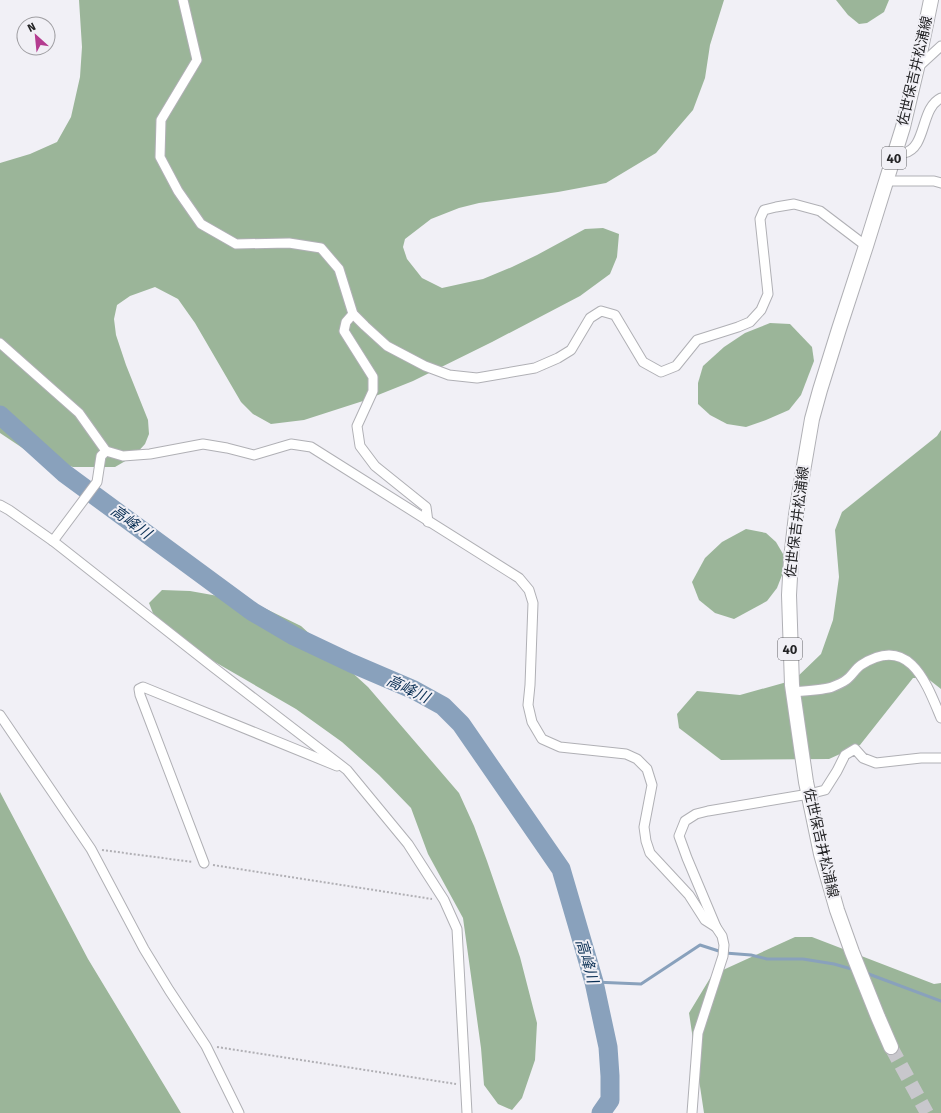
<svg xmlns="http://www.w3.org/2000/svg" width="941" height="1113" viewBox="0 0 941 1113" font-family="'Fira Sans','Noto Sans JP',sans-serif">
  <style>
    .forest { fill: #9bb599 }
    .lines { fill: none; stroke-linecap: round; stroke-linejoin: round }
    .stream { stroke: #89a1bc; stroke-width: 3 }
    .river { stroke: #89a1bc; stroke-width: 19 }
    .primary-tunnel { stroke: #c8c7cc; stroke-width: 14; stroke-dasharray: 14 7; stroke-linecap: butt }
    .minor-casing { stroke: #b0b0b5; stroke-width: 11 }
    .primary-casing { stroke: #b0b0b5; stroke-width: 16 }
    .path { stroke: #b0afb4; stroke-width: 2; stroke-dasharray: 2 2; stroke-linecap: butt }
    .minor { stroke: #fff; stroke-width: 9 }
    .primary { stroke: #fff; stroke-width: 14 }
    .labels { text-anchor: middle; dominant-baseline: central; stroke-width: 4; stroke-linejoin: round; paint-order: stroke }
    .shield { fill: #f1f0f6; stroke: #616064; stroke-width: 1 }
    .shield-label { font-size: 13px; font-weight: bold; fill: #232325 }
    .street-label { font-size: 14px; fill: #232325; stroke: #f1f0f6 }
    .water-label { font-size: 15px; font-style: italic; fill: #0a2f54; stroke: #f1f0f6 }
  </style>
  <rect width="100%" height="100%" fill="#f1f0f6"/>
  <g class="forest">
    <polygon points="79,0 724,0 710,45 705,78 693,110 656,153 606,183 558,192 479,203 459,208 431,219 405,239 403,247 407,259 422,278 442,288 483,279 512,267 537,255 585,229 603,228 619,234 617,257 610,274 580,296 492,342 413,381 363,401 304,420 271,424 253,414 241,402 195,323 178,299 155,287 130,296 117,305 114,319 116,335 126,365 148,420 149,434 145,444 134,456 115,467 73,467 33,455 0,433 0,163 30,154 57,142 71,117 80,77 82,47"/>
    <polygon points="836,0 889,0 884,12 867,23 859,24 848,15"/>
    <polygon points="770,323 790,324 812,347 814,361 801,395 789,410 766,420 746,427 727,424 710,415 698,404 698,383 703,366 724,347 745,333"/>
    <polygon points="941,430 941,689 927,678 913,678 860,745 829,759 721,760 679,728 677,714 697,691 740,695 794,680 821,654 833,620 839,577 835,530 842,512 937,436"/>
    <polygon points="746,529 766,533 776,542 783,554 784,570 777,588 767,601 734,619 715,613 699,600 692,582 705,558 722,542"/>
    <polygon points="162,590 190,591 218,596 260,606 301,626 368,687 459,793 474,826 487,861 520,957 537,1023 535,1060 522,1098 512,1110 498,1104 484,1085 481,1048 463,918 428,854 411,808 379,775 342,742 296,709 170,636 156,621 149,603"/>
    <polygon points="0,792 88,959 181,1113 0,1113"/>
    <polygon points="795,937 812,937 934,984 941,983 941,1113 704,1113 689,1013 712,975"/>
  </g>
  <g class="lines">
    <g class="stream">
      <polyline points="866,973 941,1001"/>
      <polyline points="594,982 641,984 700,945 725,953 751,955 767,959 803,959 834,964 855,970"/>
    </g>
    <polyline class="river" points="0,415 64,473 253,612 294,636 351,663 414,690 443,706 461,724 561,869 594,982 608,1047 610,1076 610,1100 601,1113"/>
    <polyline class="primary-tunnel" points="891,1047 927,1113"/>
    <defs>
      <g id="minor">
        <polyline points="183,0 197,60 161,120 160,157 178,191 201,224 236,244 289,243 321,248 339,269 353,314 365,326 387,346 425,366 449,375 477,378 535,368 558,358 571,350 590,318 601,311 615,315 643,362 661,372 676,366 697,340 738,327 750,322 761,310 768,294 760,219 764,210 776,207 794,204 820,211 866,246"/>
        <polyline points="917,68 941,46"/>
        <path d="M895,153C898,153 902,153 904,153C927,148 920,108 941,98"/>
        <polyline points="886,181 934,181 941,183"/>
        <polyline points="353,314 346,322 344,331 373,377 373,391 357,426 360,446 375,466 426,507 428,522"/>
        <polyline points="0,343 79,413 106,451 123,456 150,454 203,444 227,448 254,455 291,444 311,447 519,578 529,590 533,603 530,685 528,705 532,722 542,739 560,747 626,754 637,759 647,769 652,785 644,827 646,841 650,853 689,895 705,920 716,927 722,936 724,945 723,956 698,1033 692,1113"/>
        <polyline points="0,505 9,510 53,541 213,667 347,770 408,844 444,900 457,929 467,1113"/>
        <polyline points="53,541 97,482 101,456 106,451"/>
        <path d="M793,692C803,691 824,690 832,687C837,685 842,683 846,680C852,676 855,669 861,665C909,634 926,682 941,718"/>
        <polyline points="0,715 91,849 144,949 169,990 206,1046 239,1113"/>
        <polyline points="204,863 140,695 139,689 143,687 337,766"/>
        <polyline points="716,927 687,858 679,836 685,821 696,814 708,811 809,794 825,790 837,771 845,755 855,749 863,758 876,763 921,758 941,758"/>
      </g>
      <polyline id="primary" points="891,1047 878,1017 852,952 837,910 821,854 806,782 792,685 789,595 791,559 796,515 801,483 812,419 820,390 839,329 866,246 903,127 917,68 931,0"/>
    </defs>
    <use href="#minor" class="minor-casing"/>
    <use href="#primary" class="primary-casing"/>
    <g class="path">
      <polyline points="102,850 193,862"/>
      <polyline points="213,865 432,899"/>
      <polyline points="217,1047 456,1084"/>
    </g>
    <use href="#minor" class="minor"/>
    <use href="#primary" class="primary"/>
  </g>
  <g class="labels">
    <g class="shield">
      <rect x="882" y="147" width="24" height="22" rx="3"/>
      <rect x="778" y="638" width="24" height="22" rx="3"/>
    </g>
    <g class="shield-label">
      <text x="894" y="158">40</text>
      <text x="790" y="649">40</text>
    </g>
    <g class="street-label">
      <text transform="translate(915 71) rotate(-77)">佐世保吉井松浦線</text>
      <text transform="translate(797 522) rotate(-83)">佐世保吉井松浦線</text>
      <text transform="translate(821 843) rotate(77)">佐世保吉井松浦線</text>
    </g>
    <g class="water-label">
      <text transform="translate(131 522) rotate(36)">高峰川</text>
      <text transform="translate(408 689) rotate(25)">高峰川</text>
      <text transform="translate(587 961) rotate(74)">高峰川</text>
    </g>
  </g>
  <g transform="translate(36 36) rotate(333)"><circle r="19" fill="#f1f0f6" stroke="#9f9ea2"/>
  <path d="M0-3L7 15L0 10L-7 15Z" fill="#b43c90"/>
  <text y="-6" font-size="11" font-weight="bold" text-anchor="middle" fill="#232325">N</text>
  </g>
</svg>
